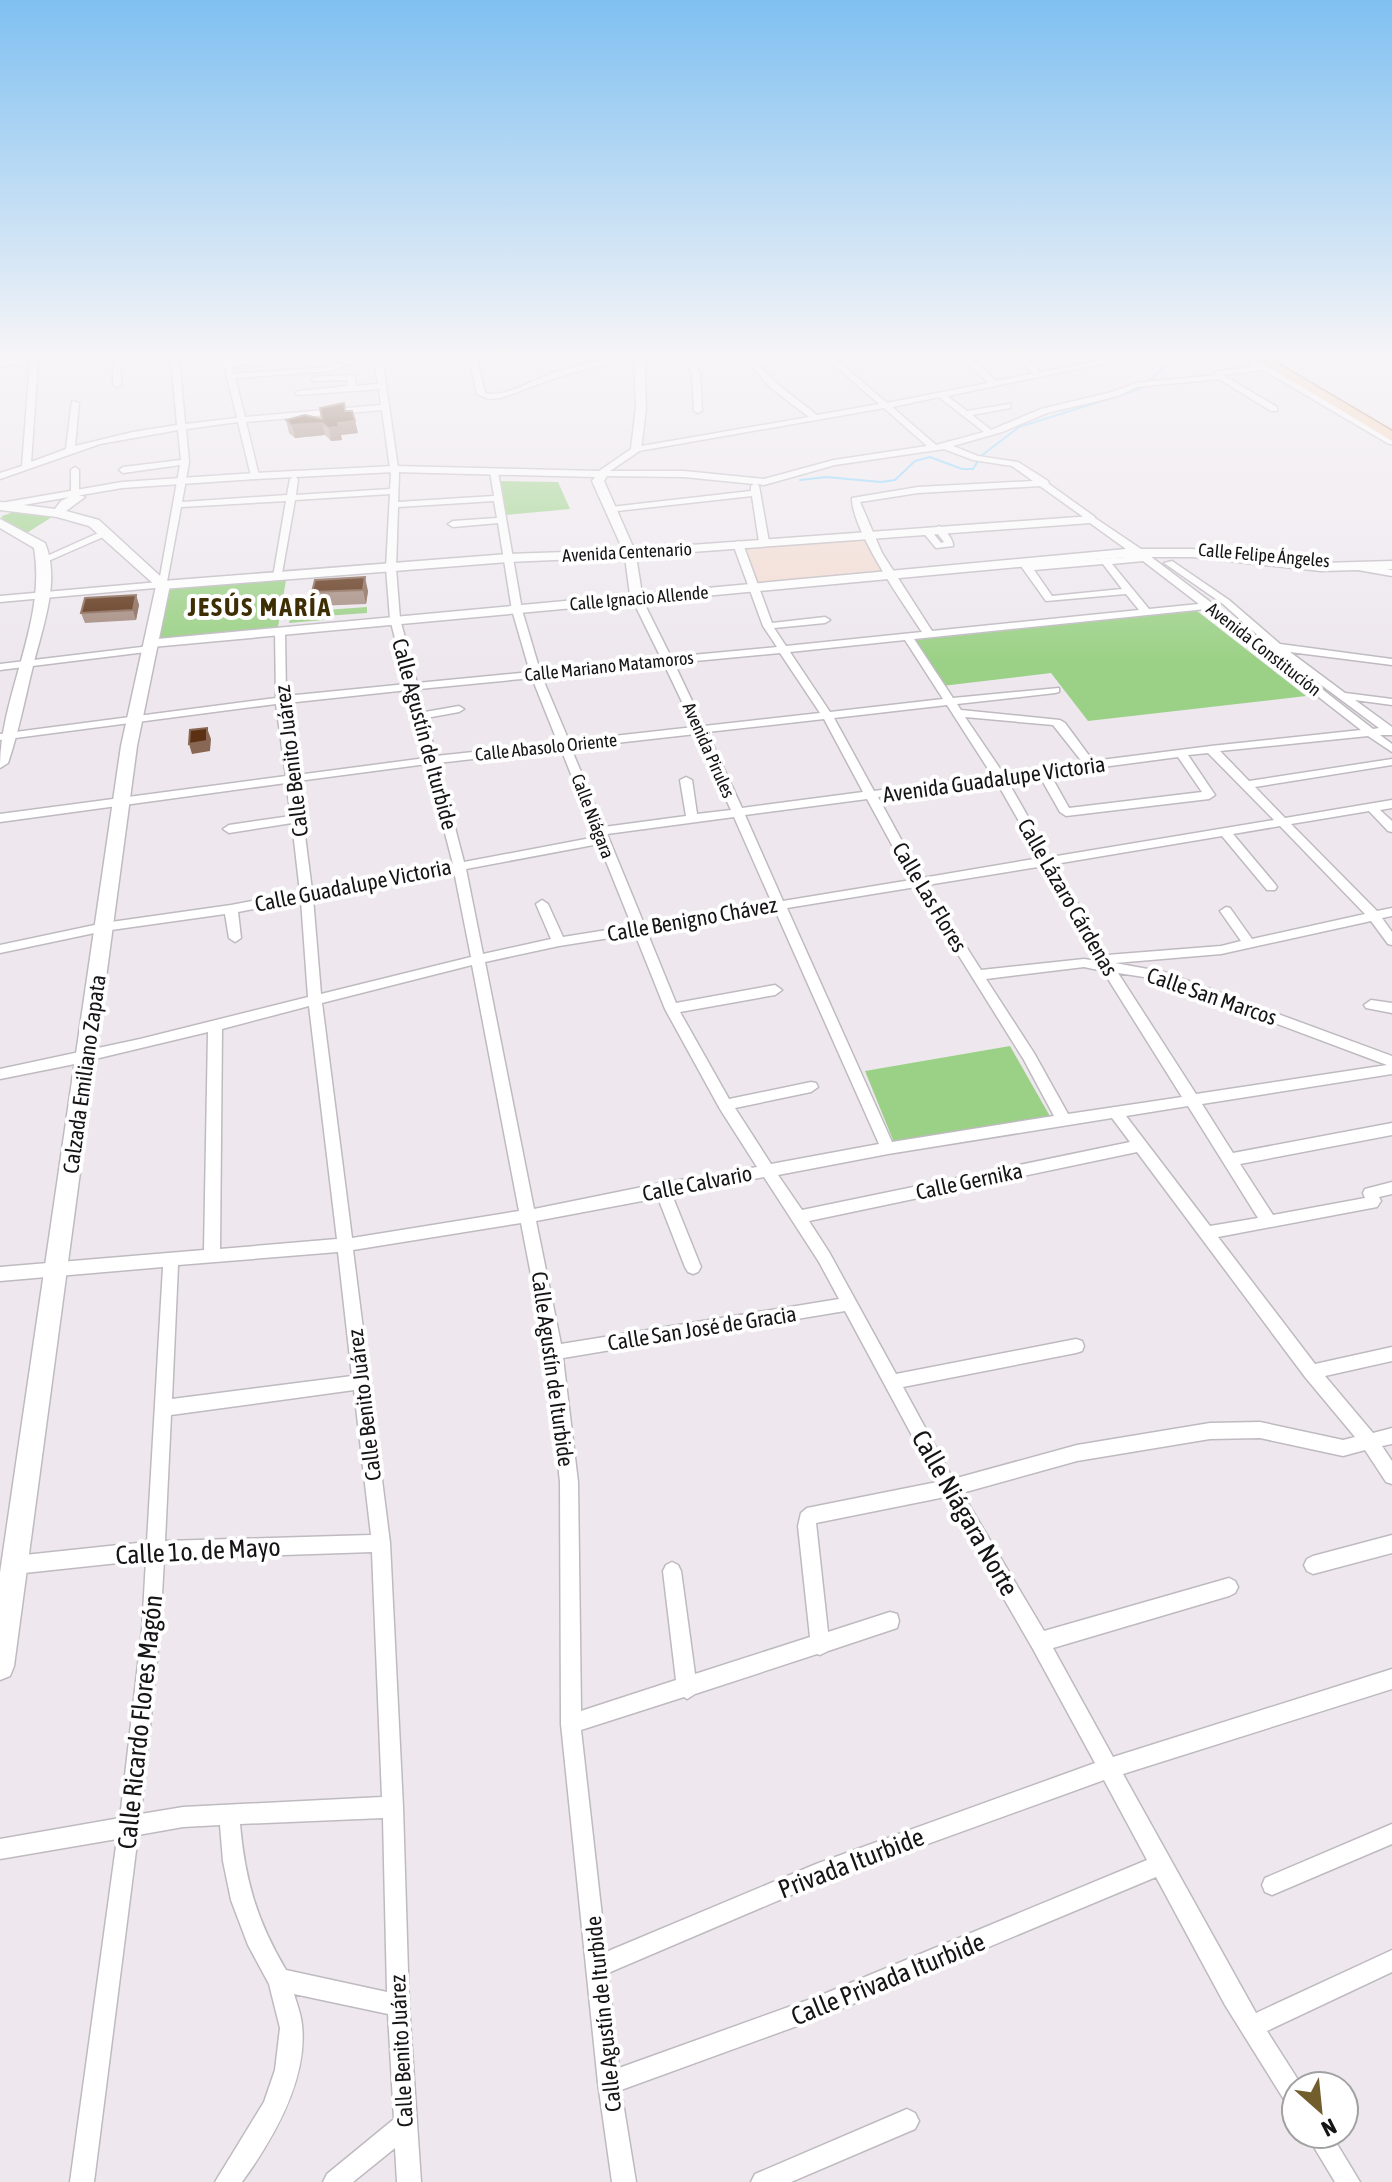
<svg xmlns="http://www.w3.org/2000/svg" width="1392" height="2182" viewBox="0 0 1392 2182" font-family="'Asap Condensed',sans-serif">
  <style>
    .industrial { fill: #f3dbd1 }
    .green { fill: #9bd186 }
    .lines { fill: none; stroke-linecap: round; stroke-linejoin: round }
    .stream { stroke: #81d2ff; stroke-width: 2 }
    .minor-casing { stroke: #bfbac0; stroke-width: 3 }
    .tertiary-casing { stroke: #bfbac0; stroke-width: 3 }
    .secondary-casing { stroke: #bfbac0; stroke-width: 3 }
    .primary-casing { stroke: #a6754f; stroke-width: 3 }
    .minor { fill: #fff; fill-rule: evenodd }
    .tertiary { fill: #fff; fill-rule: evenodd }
    .secondary { fill: #fff; fill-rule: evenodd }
    .primary { fill: #f8cba7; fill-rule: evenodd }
    .wall { fill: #a58c80 }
    .shaded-wall { fill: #886755 }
    .building { fill: #5c3013; stroke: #886755; stroke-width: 2 }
    .labels { text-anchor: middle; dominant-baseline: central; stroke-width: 8; stroke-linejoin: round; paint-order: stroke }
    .far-street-label { font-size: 18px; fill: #161416; stroke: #fff }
    .street-label { font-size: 22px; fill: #161416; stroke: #fff }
    .far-district-label { font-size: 26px; font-weight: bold; letter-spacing: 2px; fill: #3d2e04; stroke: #fff }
    .near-street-label { font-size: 26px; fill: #161416; stroke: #fff }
  </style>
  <rect width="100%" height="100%" fill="#eee8ee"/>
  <polygon class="industrial" points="866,537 883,572 758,584 746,546"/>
  <g class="green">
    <polygon points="499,481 558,482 570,509 505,515"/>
    <polygon points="17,511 52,517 25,534 3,523 2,516"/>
    <polygon points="286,580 278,627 154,640 165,590"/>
    <polygon points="325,607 325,610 367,607 367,613 325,616 324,613 323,620 289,623 293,608"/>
    <polygon points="1197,611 1306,696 1088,721 1051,673 942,686 915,640"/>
    <polygon points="1010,1046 1051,1118 895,1145 865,1071"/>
  </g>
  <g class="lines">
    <polyline class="stream" points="800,480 826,477 881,482 895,480 915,461 930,457 962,469 973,469 981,456 1019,427 1140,389 1177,356"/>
    <defs>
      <g id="minor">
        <path d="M47,356H66L38,361L31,462L66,449L72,401L79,403L75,446L133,432L177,425L171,356H179L185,424L237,418L222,356H230L231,362L299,356H326L322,358L232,366L234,374L329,367L347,360L378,356L383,364L399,475L398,502L494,496L490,472L494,469L498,472L522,610L540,671L661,658L631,597L636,594L641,597L671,657L777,647L763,626L733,544L738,541L743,544L772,623L825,617L830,620L825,623L774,628L786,646L922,632C903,603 852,531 852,498L918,487L1033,481L1012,466L973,460L944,449L835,465L764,485L757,484L759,486L769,542L764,545L759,542L752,496L608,512L607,510L611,507L751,491V486L754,484L684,477L599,476L598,474L602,471H684L764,479L834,460L927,446L884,408L633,452V448L636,447L809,417L771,388L742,356H750L777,384L817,415L879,404L824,356H832L887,403L988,383L961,356H969L996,381L1125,356H1139L947,396L967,411L1010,404V408L972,415L991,430L1041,409L1112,392L1136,383L1216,375V371H1219L1256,366L1241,356H1250L1392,439V444H1389L1263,370L1223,375L1277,407V411H1271L1219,379L1137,387L1118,396L1047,413L1002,432L953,446L978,456L1018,462L1048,481L1049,484L1095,517V521H1089L1040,486L918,493L860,502L882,553L932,631L1139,610L1126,594L1046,601L1018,562L1026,560L1030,565L1137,556L1130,550L1135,547L1150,556L1213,604L1373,729L1379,728L1273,649L1223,604L1164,563L1172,561L1229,600L1280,644L1392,659V665L1290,652L1345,693L1392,699V705L1355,700L1392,727V735H1380L1392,744V752L1368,736L1220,751L1249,781L1392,759V765L1255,787L1285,818L1392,800V808L1380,810L1392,821V832L1388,831L1369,811L1291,824L1377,911L1392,908V916L1382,918L1392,932V945L1388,944L1371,921L1221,954L1115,963L1164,972L1392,1056V1074L1202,1104L1233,1153L1392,1123V1135L1240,1164L1273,1215L1365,1198L1363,1193L1365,1189L1392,1182V1194L1379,1197L1381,1201L1377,1207L1218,1237L1315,1364L1392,1347V1361L1325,1376L1373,1433L1392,1428V1444L1382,1446L1392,1461V1484L1386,1482L1365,1450L1343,1456L1260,1438L1210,1439L1077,1461L962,1493L1044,1631L1229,1578L1235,1581L1238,1587L1235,1593L1229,1596L1053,1648L1113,1757L1392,1669V1689L1123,1774L1256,2013L1392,1950V1972L1267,2031L1302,2086H1296V2109L1288,2106L1225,2005L1156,1877L819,2018L621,2090L636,2182H612L598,2083L561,1724L560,1482L546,1352L521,1223L353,1250L390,1543L403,1807L409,2005L421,2182H397L395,2148L353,2182H323L327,2174L394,2119L388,2014L294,1994C297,2004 301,2014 302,2025C308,2080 273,2139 242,2182H215L264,2102L275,2070L280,2028L269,1984L248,1945L231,1900L223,1861L220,1825L183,1827L138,1835L94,2182H70L117,1839L0,1859V1839L120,1818L142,1630L146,1560L15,1574L9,1571L6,1565L9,1559L15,1556L147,1542L163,1267L0,1281V1267L204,1250L208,1032L70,1065L0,1079V1069L140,1039L308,997L301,900L238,912L241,938L235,942L229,938L225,914L104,931L0,953V945L104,923L231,905L300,892L292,823L229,833L223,829L229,825L291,816L286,783L0,822V814L286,776L276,704L0,740V734L276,698L275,631L280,628L285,631L286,696L407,684L390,619L386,568L390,494L295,500L281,579L273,577L286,501L181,507L166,587L0,602V596L159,582L180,465L123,473L119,470L123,467L181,460L178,430L100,444L0,479V473L22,466L30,362L0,366V362ZM374,362L378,384L356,386L355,377L351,375L316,377L312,379L313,381L347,380L348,386L299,391L295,393L299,395L379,389L381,405L245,417L235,378L330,371L348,364ZM939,397L984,432L936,445L892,407ZM382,410L391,475L390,489L296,495L298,479L294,476L290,479L287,495L182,502L189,462L186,429L238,422L251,476L255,479L259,476L246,422ZM494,501L497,518L453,521L448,524L453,527L498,523L512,610L530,672L417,683L400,619L396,568L398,507ZM1143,561L1199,604L1149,609L1112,564ZM1103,564L1122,589L1052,596L1034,570ZM1206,609L1361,730L1211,746L1093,761L1065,723L1060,720L961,710L957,704L1055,693L1059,692V688L953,698L914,639ZM905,640L943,699L830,712L790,652ZM780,653L820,713L704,726L674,663ZM664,664L694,727L569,741L542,677ZM532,678L558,743L436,756L426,718L459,712L464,709L459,706L425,712L419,689ZM408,690L426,758L297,775L287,703ZM947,705L992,775L874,791L834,718ZM965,717L1053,725L1083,763L1003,773ZM824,719L863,792L742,808L707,732ZM696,734L731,810L697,814L692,780L686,777L680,780L686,816L604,827L571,748ZM561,749L596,837L464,862L438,763ZM1208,753L1274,820L1051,857L1007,780L1039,775L1060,812L1066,816L1209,799L1215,795L1188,755ZM1178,757L1202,792L1069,808L1050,774ZM427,764L453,864L312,890L298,781ZM996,781L1040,858L922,878L878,797ZM867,799L911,880L783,901L745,815ZM734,817L772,903L644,924L607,834ZM1280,826L1365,914L1252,939L1230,908L1226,907L1220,911L1241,941L1221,946L1107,955L1055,864L1222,836L1267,890H1275L1277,887L1275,884L1233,834ZM599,844L632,926L563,937L548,904L542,900L536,904L551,939L483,954L466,869ZM1044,866L1097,961L1084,959L981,970L927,885ZM454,871L471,957L321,994L313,898ZM916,887L1024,1060L1054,1116L892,1142L787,908ZM775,910L879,1144L771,1164L735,1108L811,1092L818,1087L816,1083L811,1082L729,1099L680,1012L775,995L782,990L775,985L676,1003L647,932ZM635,934L665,1009L720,1109L757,1167L662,1183L534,1209L485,962L559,946ZM472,965L519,1211L352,1238L322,1003ZM1084,967L1103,971L1182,1097L1068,1114L1034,1053L986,979ZM1118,973L1157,979L1387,1065L1196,1094ZM309,1006L337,1239L220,1249L222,1029ZM1188,1106L1258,1218L1210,1226L1126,1116ZM1112,1118L1130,1142L802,1210L778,1175L888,1154ZM1137,1152L1305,1377L1355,1437L1343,1440L1260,1422L1210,1423L1077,1445L953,1479L903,1387L1076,1353L1082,1351L1084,1346L1082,1341L1076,1339L896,1374L829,1252L809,1221ZM764,1177L819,1262L839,1299L561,1344L536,1221L658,1198L685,1267L688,1272L693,1274L698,1272L701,1267L672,1195ZM338,1252L352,1376L172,1399L178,1265ZM845,1311L937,1482L807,1508L801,1513L798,1526L810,1637L695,1674L681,1571L678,1565L672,1562L666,1565L663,1571L676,1680L581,1711L578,1482L563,1358ZM354,1390L371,1535L165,1541L171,1415ZM945,1497L1033,1649L1095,1763L816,1864L606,1952L581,1730L684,1697L687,1699L695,1694L817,1654L820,1655L828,1651L897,1628L899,1621L897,1614L890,1612L828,1632L816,1523ZM372,1552L382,1797L183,1807L141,1814L160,1630L164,1559ZM1104,1780L1147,1860L819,1996L619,2068L608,1973L817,1884ZM383,1818L387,1992L286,1970C257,1921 245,1881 240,1824Z"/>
        <polygon points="113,356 121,356 121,385 117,387 113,385"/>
        <path d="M469,356H477L485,393C504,399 536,378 556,372C578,365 602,361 624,356H636L561,376L501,398L489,399L477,394Z"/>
        <polygon points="686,356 694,356 700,375 702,411 698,413 694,411 692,375"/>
        <polygon points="1016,356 1024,356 1038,369 1038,373 1032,373"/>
        <polygon points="75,467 79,470 79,491 75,494 71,491 71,470"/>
        <path d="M939,526C945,528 954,541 953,546L936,548L921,530L929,528L941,543L944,542L934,529Z"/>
        <polygon points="107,529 112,532 110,534 46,562 38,560"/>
        <polygon points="1361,565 1392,570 1392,576 1358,570 1358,566"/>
        <polygon points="150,646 155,649 154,651 0,670 0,664"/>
        <polygon points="1371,1000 1392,1003 1392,1013 1366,1008 1364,1005"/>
        <polygon points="1392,1535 1392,1553 1313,1574 1307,1571 1304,1565 1307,1559 1313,1556"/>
        <polygon points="1392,1824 1392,1844 1272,1895 1265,1892 1262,1885 1265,1878"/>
        <polygon points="907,2109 915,2113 919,2121 915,2129 791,2182 751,2182 755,2174"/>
        <polygon points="1306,2134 1331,2134 1360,2182 1335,2182"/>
      </g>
      <path id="tertiary" d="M634,356H644L646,408L641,450L610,471L604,481L634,549L1092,516L1141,549H1192L1321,563L1392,561V569L1321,571L1192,557H1126L152,647L146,643L147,640L630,595L625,557L508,562L163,589L157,585L163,581L508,554L623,550L592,481L595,477L394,472L255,479L122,488L0,509L1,503L122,482L255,473L394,466L599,471L631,449L636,408ZM1090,523L1126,549L642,594L636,556Z"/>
      <g id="secondary">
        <polygon points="75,494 85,497 66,511 99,520 170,585 137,746 14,1666 10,1676 0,1680 0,1573 121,746 156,586 89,526 57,517 0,510 0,502 55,509 61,501"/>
        <path d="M0,519L45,543C61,581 42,628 33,666C25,698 19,731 8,763L0,768C0,694 47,622 34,548L0,528Z"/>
      </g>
      <polygon id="primary" points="1251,356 1265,356 1392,431 1392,441"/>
    </defs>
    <use href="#minor" class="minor-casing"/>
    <use href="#tertiary" class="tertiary-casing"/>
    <use href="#secondary" class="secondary-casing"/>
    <use href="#primary" class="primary-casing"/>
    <use href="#minor" class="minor"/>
    <use href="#tertiary" class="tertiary"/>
    <use href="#secondary" class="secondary"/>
    <use href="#primary" class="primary"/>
  </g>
  <g class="wall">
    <polygon points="346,411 355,421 358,433 341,435 342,440 331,441 325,435 295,438 289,433 286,420 322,419"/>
    <polygon points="315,580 368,591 366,604 316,606 312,592"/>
    <polygon points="136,595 139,605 136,620 85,623 81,613"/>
  </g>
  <g class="shaded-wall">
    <polygon points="355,421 358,433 341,435 342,440 331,441 329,428 338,423"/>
    <polygon points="322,423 325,435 295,438 292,425"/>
    <polygon points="365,577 368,591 366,604 363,590"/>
    <polygon points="136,595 139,605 136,620 133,610"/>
    <polygon points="207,728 211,739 210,751 192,754 189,744"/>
  </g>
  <g class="building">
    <polygon points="344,403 345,411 352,411 355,421 338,423 339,427 329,428 322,423 292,425 286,420 305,415 322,419 320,408"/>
    <polygon points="365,577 363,590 312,592 315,580"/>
    <polygon points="136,595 133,610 81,613 85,598"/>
    <polygon points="207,728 207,741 189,744 190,730"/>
  </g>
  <linearGradient id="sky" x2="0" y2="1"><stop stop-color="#7fc0f1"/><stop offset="0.54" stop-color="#f7f5f7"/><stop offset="1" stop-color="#f7f5f7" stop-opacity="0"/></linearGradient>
  <rect width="1392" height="661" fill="url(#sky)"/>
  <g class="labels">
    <g class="far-street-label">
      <text transform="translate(627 552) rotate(-3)">Avenida Centenario</text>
      <text transform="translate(1264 555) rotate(5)">Calle Felipe Ángeles</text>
      <text transform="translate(639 598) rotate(-5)">Calle Ignacio Allende</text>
      <text transform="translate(1264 649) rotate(38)">Avenida Constitución</text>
      <text transform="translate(609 666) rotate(-6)">Calle Mariano Matamoros</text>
      <text transform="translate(546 747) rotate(-6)">Calle Abasolo Oriente</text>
      <text transform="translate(709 750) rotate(66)">Avenida Pirules</text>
      <text transform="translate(593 816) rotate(69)">Calle Niágara</text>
    </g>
    <g class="street-label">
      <text transform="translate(425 734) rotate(75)">Calle Agustín de Iturbide</text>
      <text transform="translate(291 761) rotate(-97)">Calle Benito Juárez</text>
      <text transform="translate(994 779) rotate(-8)">Avenida Guadalupe Victoria</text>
      <text transform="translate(353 885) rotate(-11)">Calle Guadalupe Victoria</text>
      <text transform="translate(930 897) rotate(59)">Calle Las Flores</text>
      <text transform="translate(1068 897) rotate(60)">Calle Lázaro Cárdenas</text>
      <text transform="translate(692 919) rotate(-10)">Calle Benigno Chávez</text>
      <text transform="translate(1212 996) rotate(19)">Calle San Marcos</text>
      <text transform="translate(84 1074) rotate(-82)">Calzada Emiliano Zapata</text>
      <text transform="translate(969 1181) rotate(-12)">Calle Gernika</text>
      <text transform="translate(697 1183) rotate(-11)">Calle Calvario</text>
      <text transform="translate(702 1328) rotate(-9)">Calle San José de Gracia</text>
      <text transform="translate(553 1369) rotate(82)">Calle Agustín de Iturbide</text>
      <text transform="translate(364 1405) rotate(-97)">Calle Benito Juárez</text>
      <text transform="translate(603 2014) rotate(-96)">Calle Agustín de Iturbide</text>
      <text transform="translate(401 2051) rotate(-93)">Calle Benito Juárez</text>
    </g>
    <g class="far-district-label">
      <text x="260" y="607">JESÚS MARÍA</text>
    </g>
    <g class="near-street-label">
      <text transform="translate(965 1513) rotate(60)">Calle Niágara Norte</text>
      <text transform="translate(198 1551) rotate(-3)">Calle 1o. de Mayo</text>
      <text transform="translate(140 1722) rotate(-84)">Calle Ricardo Flores Magón</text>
      <text transform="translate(851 1863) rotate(-21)">Privada Iturbide</text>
      <text transform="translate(888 1979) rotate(-22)">Calle Privada Iturbide</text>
    </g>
  </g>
  <g transform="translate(1320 2110) rotate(153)"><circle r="38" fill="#ffffff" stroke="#a2a1a2" stroke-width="2"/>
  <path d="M0-6L14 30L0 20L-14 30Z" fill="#725d2c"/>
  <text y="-12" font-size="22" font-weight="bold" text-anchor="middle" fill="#161416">N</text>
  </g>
</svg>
